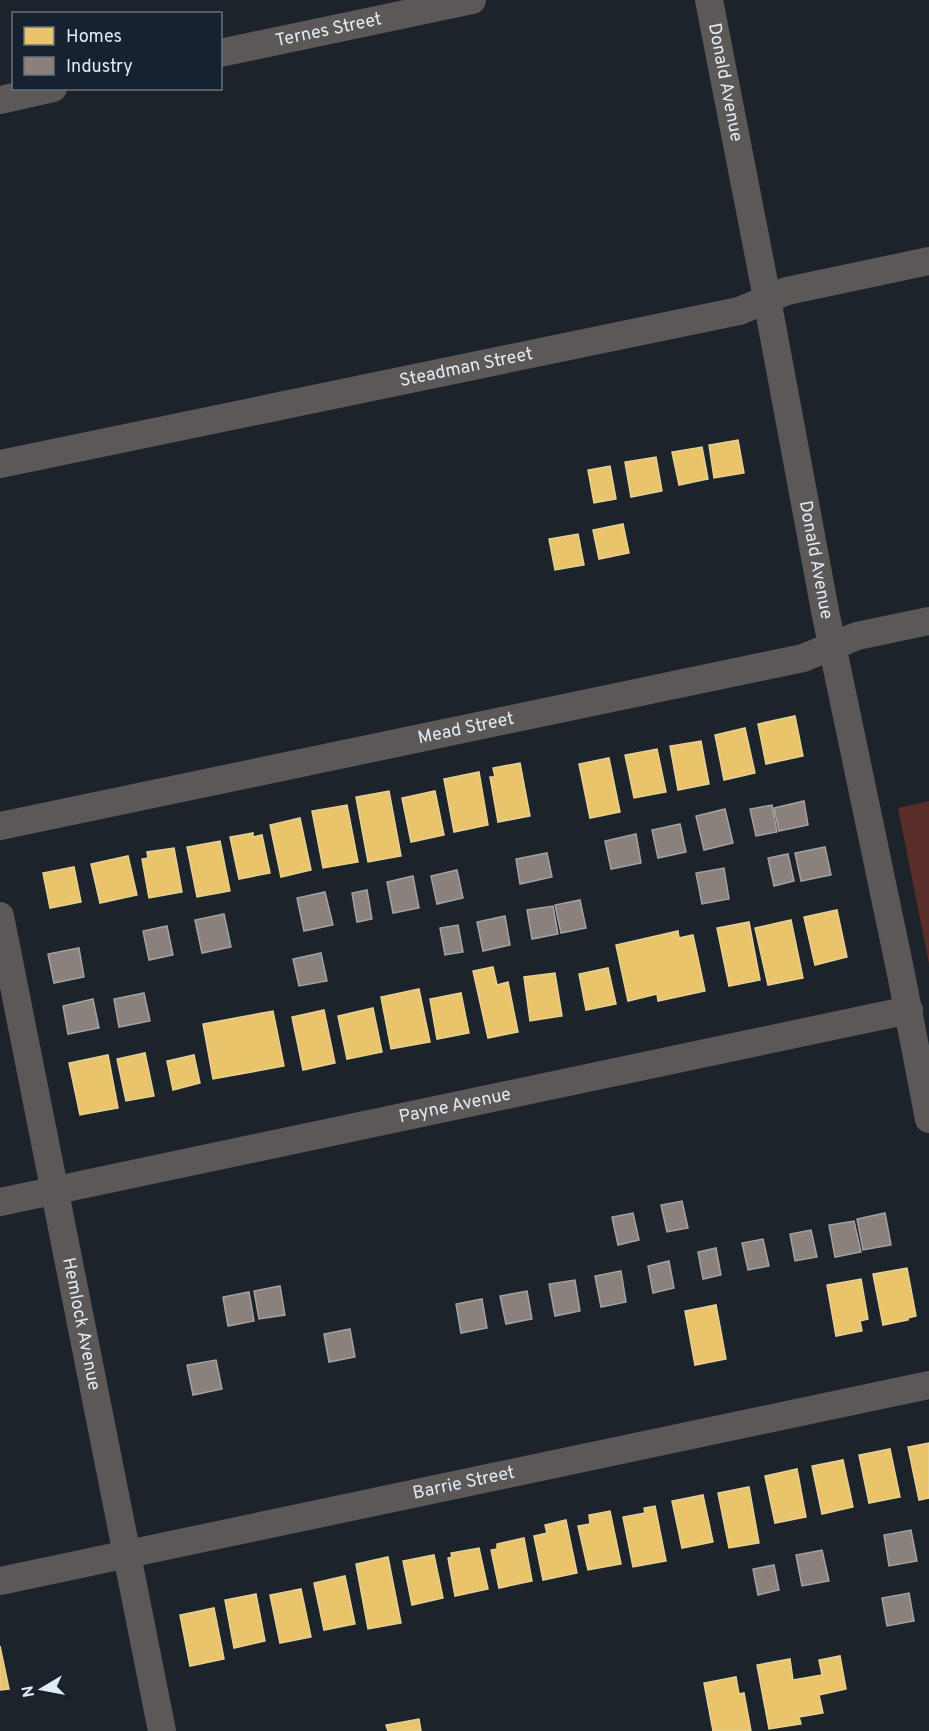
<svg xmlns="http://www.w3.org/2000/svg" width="929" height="1731" viewBox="0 0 929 1731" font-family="Overpass,sans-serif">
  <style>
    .green { fill: #592d28 }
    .homes { fill: #e9c46a; stroke: #e7d094; stroke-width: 1.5 }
    .industry { fill: #8a817c; stroke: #a4a1a0; stroke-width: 1.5 }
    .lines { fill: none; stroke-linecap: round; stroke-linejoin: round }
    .minor { stroke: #5d5858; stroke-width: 28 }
    .labels { text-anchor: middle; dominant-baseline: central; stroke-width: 6; stroke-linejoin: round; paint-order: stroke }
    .street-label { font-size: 18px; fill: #e2ebf5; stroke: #162230 }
  </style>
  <rect width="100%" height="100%" fill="#1c232a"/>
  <polygon class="green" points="929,801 929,964 898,808"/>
  <g class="homes">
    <polygon points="738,440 744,473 714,478 709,445"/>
    <polygon points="702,447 708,479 679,485 672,452"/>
    <polygon points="656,457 662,491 631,497 625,462"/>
    <polygon points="610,466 616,499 594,503 588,470"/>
    <polygon points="623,524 629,553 599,559 593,530"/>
    <polygon points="578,534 584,565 555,570 549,539"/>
    <polygon points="795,716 803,756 766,764 758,724"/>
    <polygon points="745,728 755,773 724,780 715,735"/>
    <polygon points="701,741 709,784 678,790 670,746"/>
    <polygon points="657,749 666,792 634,798 625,755"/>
    <polygon points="609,758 620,812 590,818 579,764"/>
    <polygon points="520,763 530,816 498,822 490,777 495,777 493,768"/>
    <polygon points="479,772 488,825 454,832 444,779"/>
    <polygon points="389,791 401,856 368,862 356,797"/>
    <polygon points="435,791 444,835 411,842 402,798"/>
    <polygon points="347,805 358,862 323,868 312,811"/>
    <polygon points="300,818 311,870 281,877 270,825"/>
    <polygon points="253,833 253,837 262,835 270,873 239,879 230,837"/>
    <polygon points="220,841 230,891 197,897 187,847"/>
    <polygon points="174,848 182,892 149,898 142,859 148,858 147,852"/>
    <polygon points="128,856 137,895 100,903 91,864"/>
    <polygon points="74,867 81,902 50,908 43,873"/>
    <polygon points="837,910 847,957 815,965 804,917"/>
    <polygon points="791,920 803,978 768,985 755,928"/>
    <polygon points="749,922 760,980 729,986 717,928"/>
    <polygon points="678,931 679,938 693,935 705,991 658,1001 657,994 628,1001 616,945"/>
    <polygon points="493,967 497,985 508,982 518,1032 488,1038 473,971"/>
    <polygon points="608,968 616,1004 586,1010 579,974"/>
    <polygon points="555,973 562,1016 530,1021 524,977"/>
    <polygon points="419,989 430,1042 391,1049 381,997"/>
    <polygon points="461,993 469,1033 437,1039 430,999"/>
    <polygon points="373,1008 382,1052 347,1059 338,1016"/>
    <polygon points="324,1010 335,1063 303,1070 292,1017"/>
    <polygon points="273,1011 284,1066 213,1079 203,1024"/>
    <polygon points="145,1053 154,1096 126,1101 117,1059"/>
    <polygon points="108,1055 118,1108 80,1115 69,1063"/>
    <polygon points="194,1055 200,1083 173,1090 167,1061"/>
    <polygon points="907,1268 916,1316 908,1318 908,1320 883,1325 873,1274"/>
    <polygon points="861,1279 868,1319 860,1321 862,1331 836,1336 827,1285"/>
    <polygon points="716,1305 726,1359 695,1365 685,1311"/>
    <polygon points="929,1443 929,1498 919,1500 908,1447"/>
    <polygon points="890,1449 900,1497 869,1503 859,1455"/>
    <polygon points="843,1460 853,1507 822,1514 812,1466"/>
    <polygon points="797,1469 806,1517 775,1523 765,1476"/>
    <polygon points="749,1487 759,1543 729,1548 718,1493"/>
    <polygon points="703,1495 713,1542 682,1548 672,1501"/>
    <polygon points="655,1506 666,1561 633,1567 623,1517 645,1513 644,1508"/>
    <polygon points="610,1511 621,1564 588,1570 578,1526 590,1524 589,1515"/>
    <polygon points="566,1520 577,1573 543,1580 534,1536 547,1533 545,1525"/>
    <polygon points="524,1538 532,1581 499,1588 491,1550 497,1549 497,1544"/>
    <polygon points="479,1548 488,1589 455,1596 448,1558 452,1557 451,1553"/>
    <polygon points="434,1555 443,1598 412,1605 403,1561"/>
    <polygon points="388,1557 401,1623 368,1629 356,1564"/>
    <polygon points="345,1576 355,1624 324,1630 314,1583"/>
    <polygon points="301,1589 311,1637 280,1643 270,1595"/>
    <polygon points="256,1594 265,1641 234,1648 225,1600"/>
    <polygon points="214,1608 224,1659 190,1666 180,1615"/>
    <polygon points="0,1646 9,1689 0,1690"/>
    <polygon points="840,1656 846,1689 819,1695 823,1713 799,1717 801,1724 769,1729 757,1665 790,1659 793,1680 822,1675 819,1660"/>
    <polygon points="736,1677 739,1694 744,1693 751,1731 713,1731 704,1683"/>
    <polygon points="419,1719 421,1731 388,1731 386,1725"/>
  </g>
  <g class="industry">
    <polygon points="804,801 808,825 779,831 774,808"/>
    <polygon points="772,805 777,832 756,836 750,809"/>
    <polygon points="725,809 733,843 704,850 696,816"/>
    <polygon points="680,824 686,852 658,858 652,830"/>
    <polygon points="636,834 641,863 611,869 605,841"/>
    <polygon points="825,847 831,875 801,881 795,853"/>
    <polygon points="547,853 552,877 520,884 516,859"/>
    <polygon points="788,854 794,881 774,886 768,858"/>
    <polygon points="724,868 729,899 702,904 696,873"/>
    <polygon points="457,870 463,898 437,904 431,876"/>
    <polygon points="413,876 419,908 393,913 387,882"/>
    <polygon points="367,890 372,919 357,922 352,893"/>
    <polygon points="325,892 333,925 304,931 297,898"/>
    <polygon points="580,900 586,928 561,933 555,905"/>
    <polygon points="553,906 558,934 532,939 527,910"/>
    <polygon points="224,914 231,947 202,953 195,920"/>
    <polygon points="505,916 510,945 483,951 477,922"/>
    <polygon points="458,925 463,952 445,955 440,928"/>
    <polygon points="167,926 173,955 149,960 143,931"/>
    <polygon points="79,948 84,977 54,983 48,954"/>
    <polygon points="321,953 327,981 299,986 293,959"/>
    <polygon points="144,993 150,1021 119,1027 114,999"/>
    <polygon points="93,999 99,1028 68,1034 63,1006"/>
    <polygon points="682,1201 688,1228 667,1232 661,1205"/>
    <polygon points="633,1213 639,1240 618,1245 612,1217"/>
    <polygon points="885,1213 891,1245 863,1250 857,1219"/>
    <polygon points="854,1221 861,1252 835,1257 829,1225"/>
    <polygon points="811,1230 817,1257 795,1261 790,1234"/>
    <polygon points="763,1239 769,1266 748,1270 742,1243"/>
    <polygon points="716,1248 721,1275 703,1279 698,1252"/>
    <polygon points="669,1261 674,1288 653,1293 648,1266"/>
    <polygon points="621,1271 626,1302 601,1307 595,1276"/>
    <polygon points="575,1280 580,1311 555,1316 549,1284"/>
    <polygon points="280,1286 285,1315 259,1319 254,1291"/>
    <polygon points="527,1291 532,1319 506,1324 500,1296"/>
    <polygon points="249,1292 254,1321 228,1326 223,1297"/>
    <polygon points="482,1299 487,1328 461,1333 456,1304"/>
    <polygon points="350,1329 355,1357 329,1362 324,1334"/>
    <polygon points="216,1360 222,1389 193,1395 187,1365"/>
    <polygon points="911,1530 917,1561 889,1566 884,1535"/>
    <polygon points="822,1550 829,1581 802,1586 796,1555"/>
    <polygon points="774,1565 779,1590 758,1595 753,1569"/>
    <polygon points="909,1593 914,1621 887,1626 882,1598"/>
  </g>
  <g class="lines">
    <g class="minor">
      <path id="s1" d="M709,0L761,267L826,616L901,974L929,1119"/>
      <path id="s2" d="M220,53L472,0"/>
      <polyline points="0,100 53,88"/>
      <path id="s3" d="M0,464L739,311L787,291L929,261"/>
      <path id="s4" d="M0,826L803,658L857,636L929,621"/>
      <path id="s5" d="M0,916L162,1731"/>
      <path id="s6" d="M0,1202L909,1010"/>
      <path id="s7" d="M0,1581L929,1385"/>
    </g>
  </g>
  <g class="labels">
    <g class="street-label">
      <text stroke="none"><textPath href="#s2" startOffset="111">Ternes Street</textPath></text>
      <text stroke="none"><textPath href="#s1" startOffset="84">Donald Avenue</textPath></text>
      <text stroke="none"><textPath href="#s3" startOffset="476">Steadman Street</textPath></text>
      <text stroke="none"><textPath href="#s1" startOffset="570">Donald Avenue</textPath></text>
      <text stroke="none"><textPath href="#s4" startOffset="476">Mead Street</textPath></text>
      <text stroke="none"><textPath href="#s6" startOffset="465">Payne Avenue</textPath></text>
      <text stroke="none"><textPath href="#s5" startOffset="416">Hemlock Avenue</textPath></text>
      <text stroke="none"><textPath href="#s7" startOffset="474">Barrie Street</textPath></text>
    </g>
  </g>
  <rect x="12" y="12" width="210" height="78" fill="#162230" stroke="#68727f" stroke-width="1.5"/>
  <rect x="24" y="27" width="30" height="18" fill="#e9c46a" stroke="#68727f" stroke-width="1.5"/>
  <text x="66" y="42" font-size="18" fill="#e2ebf5">Homes</text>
  <rect x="24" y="57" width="30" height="18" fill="#8a817c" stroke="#68727f" stroke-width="1.5"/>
  <text x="66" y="72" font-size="18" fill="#e2ebf5">Industry</text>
  <g transform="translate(42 1689) rotate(260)" stroke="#162230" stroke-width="4.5" paint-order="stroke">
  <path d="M0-4.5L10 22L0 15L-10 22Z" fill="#e2ebf5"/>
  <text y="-9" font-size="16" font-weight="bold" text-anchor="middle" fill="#e2ebf5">N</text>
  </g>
</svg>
